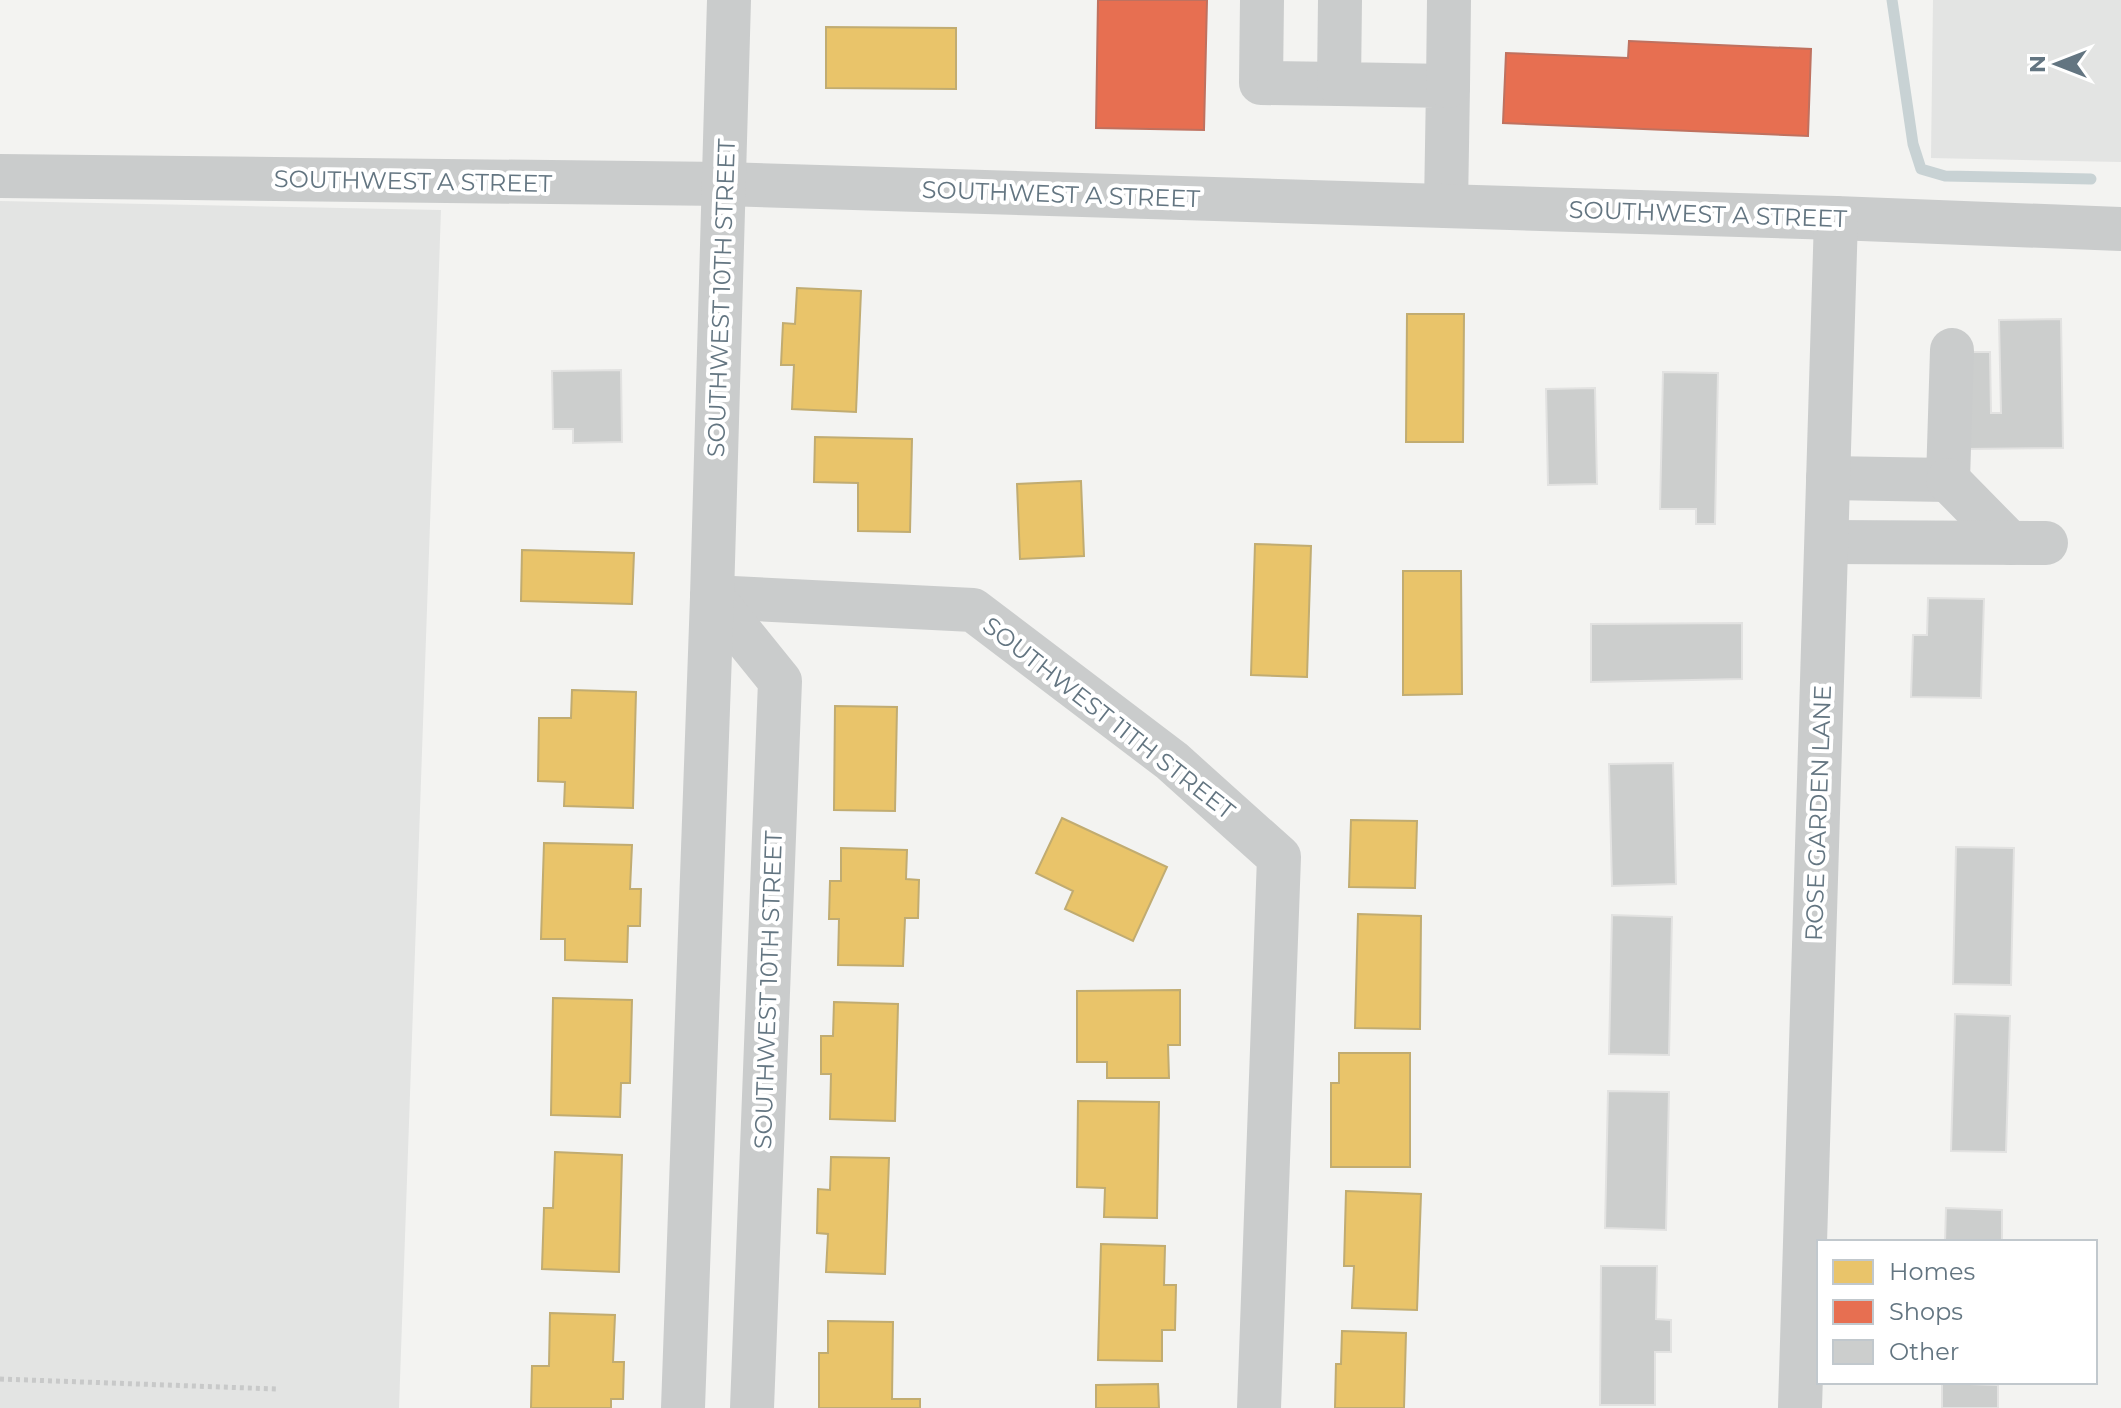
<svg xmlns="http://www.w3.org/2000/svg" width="2121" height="1408" viewBox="0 0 2121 1408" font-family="Montserrat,sans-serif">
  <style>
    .built { fill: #e3e4e3 }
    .homes { fill: #e9c46a; stroke: #c1ac71; stroke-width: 2 }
    .shops { fill: #e76f51; stroke: #bf715f; stroke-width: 2 }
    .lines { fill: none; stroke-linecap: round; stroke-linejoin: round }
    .stream { stroke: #c8d2d4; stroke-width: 11 }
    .building { fill: #cccecd; stroke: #e2e2e1; stroke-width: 2 }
    .path { stroke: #c8c9c9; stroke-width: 5; stroke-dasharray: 4 4; stroke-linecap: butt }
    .minor { stroke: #cacccc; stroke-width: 44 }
    .labels { text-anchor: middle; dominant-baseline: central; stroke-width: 8; stroke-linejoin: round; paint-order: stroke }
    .street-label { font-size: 24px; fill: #637581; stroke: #fff }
  </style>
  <rect width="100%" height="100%" fill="#f3f3f1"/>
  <g class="built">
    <polygon points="1933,0 2121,0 2121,162 1931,158"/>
    <polygon points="0,201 441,210 399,1408 0,1408"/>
  </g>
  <g class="homes">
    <polygon points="826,27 956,28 956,89 826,88"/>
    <polygon points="797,288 861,291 856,412 792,409 794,365 781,365 783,323 795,324"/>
    <polygon points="1407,314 1464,314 1463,442 1406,442"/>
    <polygon points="815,437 912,439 910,532 858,531 858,483 814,482"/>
    <polygon points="1081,481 1084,556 1020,559 1017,484"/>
    <polygon points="1255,544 1311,546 1307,677 1251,675"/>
    <polygon points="522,550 634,553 632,604 521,601"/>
    <polygon points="1403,571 1461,571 1462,694 1403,695"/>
    <polygon points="572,690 636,692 633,808 564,806 565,782 538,781 539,718 571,718"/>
    <polygon points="835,706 897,707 895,811 834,810"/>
    <polygon points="1062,818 1167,867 1133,941 1065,909 1073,891 1036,873"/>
    <polygon points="1351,820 1417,821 1415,888 1349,887"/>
    <polygon points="544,843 632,845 630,889 641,889 640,926 628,926 627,962 565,960 565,939 541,939"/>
    <polygon points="841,848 907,850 906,879 919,880 918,918 905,918 903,966 838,965 839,919 829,919 830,881 841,881"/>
    <polygon points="1358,914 1421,916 1420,1029 1355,1028"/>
    <polygon points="1180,990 1180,1045 1168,1045 1169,1078 1107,1078 1107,1062 1077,1062 1077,991"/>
    <polygon points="553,998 632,1000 630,1083 621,1083 620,1117 551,1115"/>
    <polygon points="834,1002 898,1004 895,1121 830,1119 831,1074 821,1074 821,1036 833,1036"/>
    <polygon points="1339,1053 1410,1053 1410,1167 1331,1167 1331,1083 1339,1083"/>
    <polygon points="1078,1101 1159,1102 1157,1218 1104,1217 1105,1188 1077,1187"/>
    <polygon points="555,1152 622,1155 619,1272 542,1269 544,1208 553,1208"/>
    <polygon points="831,1157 889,1158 885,1274 826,1272 828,1234 817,1233 818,1189 830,1190"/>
    <polygon points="1346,1191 1421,1194 1417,1310 1352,1308 1354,1266 1344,1266"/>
    <polygon points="1101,1244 1165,1246 1164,1285 1176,1285 1175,1330 1162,1330 1162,1361 1098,1360"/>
    <polygon points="550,1313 615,1315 613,1362 624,1362 623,1399 611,1399 611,1408 531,1408 532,1366 549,1366"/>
    <polygon points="828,1321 893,1322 892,1399 920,1399 920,1408 819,1408 819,1353 828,1353"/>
    <polygon points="1342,1331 1406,1333 1404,1408 1335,1408 1336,1364 1341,1364"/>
    <polygon points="1158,1384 1159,1408 1096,1408 1096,1385"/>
  </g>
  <g class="shops">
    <polygon points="1098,0 1207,0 1204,130 1096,128"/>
    <polygon points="1629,41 1811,49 1808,136 1503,123 1506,53 1628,58"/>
  </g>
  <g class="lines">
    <polyline class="stream" points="1892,0 1913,144 1921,169 1945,176 2091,179"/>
  </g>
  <g class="building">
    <polygon points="2061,319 2063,448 1965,449 1964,352 1990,352 1991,413 2001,413 1999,320"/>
    <polygon points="621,370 622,442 573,443 573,429 553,429 552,371"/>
    <polygon points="1663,372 1718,373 1715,524 1696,524 1696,509 1660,509"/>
    <polygon points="1595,388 1597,484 1548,485 1546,389"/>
    <polygon points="1928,598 1984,599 1981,698 1911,697 1913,635 1927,635"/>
    <polygon points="1742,623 1742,679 1591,682 1591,624"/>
    <polygon points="1673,763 1676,884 1612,886 1609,764"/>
    <polygon points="1956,847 2014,848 2011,985 1953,984"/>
    <polygon points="1612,915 1672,917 1669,1055 1609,1054"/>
    <polygon points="1955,1014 2010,1016 2006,1152 1951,1151"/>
    <polygon points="1608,1091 1669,1092 1666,1230 1605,1228"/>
    <polygon points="1946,1208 2002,1210 2002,1242 1945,1242"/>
    <polygon points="1601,1266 1657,1266 1656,1319 1671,1320 1671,1352 1655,1352 1655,1405 1600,1405"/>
    <polygon points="1942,1383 1998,1385 1998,1408 1942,1408"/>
  </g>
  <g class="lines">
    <polyline class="path" points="0,1379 276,1389"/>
    <g class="minor">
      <polyline points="1262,0 1261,83 1339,84"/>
      <polyline points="1340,0 1339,84 1448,86 1446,206"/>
      <polyline points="1448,86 1449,0"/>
      <polyline points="0,176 724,184 1836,218 2121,229"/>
      <polyline points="1828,478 1948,480 1952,350"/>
      <polyline points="1948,480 2010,543"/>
      <polyline points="1827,542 2046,543"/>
      <polyline points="712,597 973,610 1172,761 1279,857 1259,1408"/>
      <polyline points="712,597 780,681 752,1408"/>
      <polyline points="683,1408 712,597 729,0"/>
      <polyline points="1800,1408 1836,218"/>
    </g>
  </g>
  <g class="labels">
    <g class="street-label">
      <text transform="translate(413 181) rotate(1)">SOUTHWEST A STREET</text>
      <text transform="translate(1061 194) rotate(2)">SOUTHWEST A STREET</text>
      <text transform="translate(1708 214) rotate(2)">SOUTHWEST A STREET</text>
      <text transform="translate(721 298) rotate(-88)">SOUTHWEST 10TH STREET</text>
      <text transform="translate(1109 718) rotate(38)">SOUTHWEST 11TH STREET</text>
      <text transform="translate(1818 813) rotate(-88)">ROSE GARDEN LANE</text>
      <text transform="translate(768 990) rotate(-88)">SOUTHWEST 10TH STREET</text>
    </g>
  </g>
  <rect x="1817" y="1240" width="280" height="144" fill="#ffffff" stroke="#c1c8cd" stroke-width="2"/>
  <rect x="1833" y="1260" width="40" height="24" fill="#e9c46a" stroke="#c1c8cd" stroke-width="2"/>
  <text x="1889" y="1280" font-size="24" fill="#637581">Homes</text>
  <rect x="1833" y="1300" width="40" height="24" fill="#e76f51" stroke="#c1c8cd" stroke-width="2"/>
  <text x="1889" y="1320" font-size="24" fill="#637581">Shops</text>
  <rect x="1833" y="1340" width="40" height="24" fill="#cccecd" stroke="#c1c8cd" stroke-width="2"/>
  <text x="1889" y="1360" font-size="24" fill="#637581">Other</text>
  <g transform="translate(2057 64) rotate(270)" stroke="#ffffff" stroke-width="6" paint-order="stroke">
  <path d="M0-6L14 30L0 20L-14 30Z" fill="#637581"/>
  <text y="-12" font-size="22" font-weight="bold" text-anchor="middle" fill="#637581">N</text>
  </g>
</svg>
